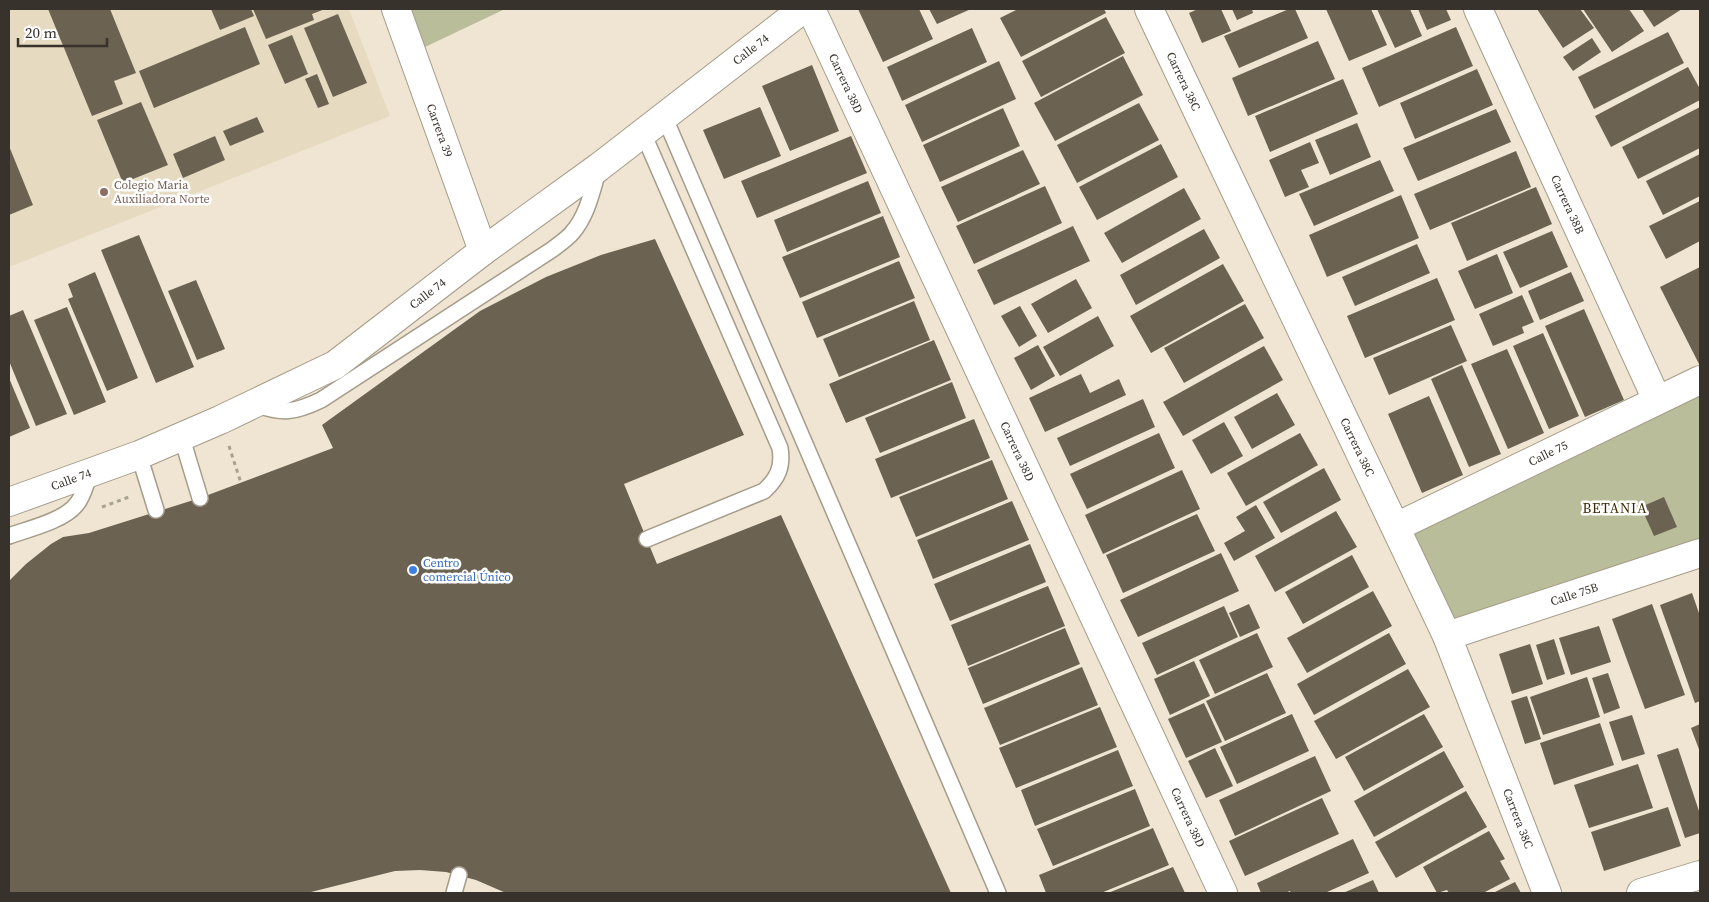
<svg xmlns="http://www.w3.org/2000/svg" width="1709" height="902" viewBox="0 0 1709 902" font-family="'Source Serif 4',serif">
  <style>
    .built { fill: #e6dac0 }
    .green { fill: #babd9a }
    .building { fill: #6c6252 }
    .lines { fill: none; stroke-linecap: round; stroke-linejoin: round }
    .lane-casing { stroke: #a49b89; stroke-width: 18 }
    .street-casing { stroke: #a49b89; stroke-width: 30 }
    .secondary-casing { stroke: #a49b89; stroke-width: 30 }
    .path { stroke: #a9a293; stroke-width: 3; stroke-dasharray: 4 4; stroke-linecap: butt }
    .lane { stroke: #fff; stroke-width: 15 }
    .street { stroke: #fff; stroke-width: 28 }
    .secondary { stroke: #fff; stroke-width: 28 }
    .education-dot { fill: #8d6e63; stroke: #fff; stroke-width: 2 }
    .shop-dot { fill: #3f7fe0; stroke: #fff; stroke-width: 2 }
    .labels { text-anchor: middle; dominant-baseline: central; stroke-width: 5; stroke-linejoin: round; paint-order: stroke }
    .street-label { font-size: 12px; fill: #37332c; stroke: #fff }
    .education-label { font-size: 12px; fill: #785e54; stroke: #fff; text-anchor: start }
    .shop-label { font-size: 12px; fill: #366cbe; stroke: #fff; text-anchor: start }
    .neighbourhood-label { font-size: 14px; letter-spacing: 1px; fill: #3b2800; stroke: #fff }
  </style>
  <rect width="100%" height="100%" fill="#efe5d2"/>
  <polygon class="built" points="9,9 349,9 390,116 9,267"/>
  <g class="green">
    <polygon points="411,9 505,9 425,47"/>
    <polygon points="1700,382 1700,553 1447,636 1396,527"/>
  </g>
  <g class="building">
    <polygon points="48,9 110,9 136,73 114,81 123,104 92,116"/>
    <polygon points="211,9 251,9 254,16 220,30"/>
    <polygon points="253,9 325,9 312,14 314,20 266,39"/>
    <polygon points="858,9 919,9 933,39 883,62"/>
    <polygon points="929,9 971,9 937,24"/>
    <polygon points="1018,9 1104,9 1106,13 1021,57 1000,18"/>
    <polygon points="1198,9 1221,9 1231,31 1202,43 1189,13"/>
    <polygon points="1232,9 1252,9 1253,13 1237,20"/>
    <polygon points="1289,9 1295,9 1308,38 1239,68 1224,36"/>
    <polygon points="1326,9 1371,9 1387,45 1349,61"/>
    <polygon points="1377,9 1410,9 1422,36 1395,48"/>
    <polygon points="1418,9 1446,9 1451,20 1427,30"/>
    <polygon points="1537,9 1580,9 1594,28 1563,48"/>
    <polygon points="1583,9 1629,9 1644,31 1612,52"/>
    <polygon points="1642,9 1682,9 1654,27"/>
    <polygon points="338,14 367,83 333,97 304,28"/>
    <polygon points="1106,17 1125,53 1041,97 1022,61"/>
    <polygon points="245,27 260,64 154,108 139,71"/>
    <polygon points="1456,27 1473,66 1379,107 1362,68"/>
    <polygon points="972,28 987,62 902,101 887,67"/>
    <polygon points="1668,32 1684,63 1594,109 1578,77"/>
    <polygon points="292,35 308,74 285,84 268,45"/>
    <polygon points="1592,38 1601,52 1573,71 1563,57"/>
    <polygon points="1318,41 1335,79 1248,116 1232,78"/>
    <polygon points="1123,56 1143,95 1055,141 1034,103"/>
    <polygon points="999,61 1016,99 922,142 905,105"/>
    <polygon points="812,65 839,131 790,151 762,86"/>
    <polygon points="1688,67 1700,89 1700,100 1611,147 1595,116"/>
    <polygon points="1477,69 1493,105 1415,139 1400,103"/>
    <polygon points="317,74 329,104 318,108 305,79"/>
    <polygon points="1343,79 1358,114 1270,152 1255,116"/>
    <polygon points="141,102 168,165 123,183 97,120"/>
    <polygon points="1139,103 1159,140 1077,183 1057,145"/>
    <polygon points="760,107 781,156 724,179 703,130"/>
    <polygon points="1700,107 1700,148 1638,179 1622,147"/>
    <polygon points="1003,108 1020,146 940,182 923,145"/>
    <polygon points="1496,109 1511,142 1418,181 1403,148"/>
    <polygon points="257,117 264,132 230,146 223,131"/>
    <polygon points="1357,123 1371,157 1330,175 1315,140"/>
    <polygon points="215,136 225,160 183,178 173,154"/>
    <polygon points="851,136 867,173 757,218 741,181"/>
    <polygon points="1310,142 1319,163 1301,170 1309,187 1285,197 1269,160"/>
    <polygon points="1161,144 1178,177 1097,220 1079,187"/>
    <polygon points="9,146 33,205 9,215"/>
    <polygon points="1023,150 1040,184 958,222 941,187"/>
    <polygon points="1516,151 1531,187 1430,230 1414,194"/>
    <polygon points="1700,154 1700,196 1663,215 1646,181"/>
    <polygon points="1380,160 1394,191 1314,226 1299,194"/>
    <polygon points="868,181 881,213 787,252 774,220"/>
    <polygon points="1045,186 1062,223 974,264 956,226"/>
    <polygon points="1536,187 1552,224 1467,261 1451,223"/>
    <polygon points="1184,188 1201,219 1122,263 1104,233"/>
    <polygon points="1401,195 1419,238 1327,277 1309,235"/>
    <polygon points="1700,201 1700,241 1666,259 1649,226"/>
    <polygon points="883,216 900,257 800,298 782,257"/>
    <polygon points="1073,226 1090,261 994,305 977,270"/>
    <polygon points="1204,229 1220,258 1136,305 1120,275"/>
    <polygon points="1552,231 1568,267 1520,288 1503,252"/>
    <polygon points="139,235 194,367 156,383 101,250"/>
    <polygon points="655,239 744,435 624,484 657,564 781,515 951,893 506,893 476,880 446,872 420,870 395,871 307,893 9,893 9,581 26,564 51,544 63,537 89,533 200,498 333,448 322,425 480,311 546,277 601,255"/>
    <polygon points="1417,244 1430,273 1355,306 1342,277"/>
    <polygon points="1497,254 1513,293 1475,309 1458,271"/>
    <polygon points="899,261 915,298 817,338 802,302"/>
    <polygon points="1223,264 1244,301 1151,353 1130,316"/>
    <polygon points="1700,267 1700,366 1660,287"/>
    <polygon points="95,272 138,378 107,391 68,299 73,297 68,284"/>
    <polygon points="1571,272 1584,301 1540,320 1528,291"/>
    <polygon points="1437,278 1455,320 1365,358 1347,316"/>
    <polygon points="1076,279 1092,308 1048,333 1031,304"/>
    <polygon points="196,280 225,349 197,360 168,291"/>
    <polygon points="1522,295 1534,322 1522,327 1524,333 1493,346 1479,314"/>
    <polygon points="914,301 930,340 839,377 823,339"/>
    <polygon points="1245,304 1264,338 1184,383 1164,348"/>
    <polygon points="1020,306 1037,336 1019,347 1001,316"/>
    <polygon points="67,307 106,402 74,415 34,320"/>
    <polygon points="1584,309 1624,400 1585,417 1545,326"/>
    <polygon points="23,310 67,414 36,426 9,361 9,316"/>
    <polygon points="1098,316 1114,346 1060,376 1043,347"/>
    <polygon points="1451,325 1467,361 1389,395 1373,358"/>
    <polygon points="1543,333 1579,416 1549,429 1513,346"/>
    <polygon points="934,340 951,380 846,423 829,384"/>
    <polygon points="1038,345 1055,376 1031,390 1014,358"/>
    <polygon points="1264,346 1283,380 1183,436 1163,402"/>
    <polygon points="1507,349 1544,433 1508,449 1471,364"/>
    <polygon points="1462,365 1501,454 1469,467 1431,379"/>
    <polygon points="1081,374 1090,393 1119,379 1126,395 1045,432 1029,398"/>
    <polygon points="9,378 30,428 9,437"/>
    <polygon points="952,382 966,418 880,453 865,418"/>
    <polygon points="1277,393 1295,425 1252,449 1234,417"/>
    <polygon points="1429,396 1463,475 1422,493 1388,414"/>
    <polygon points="1143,399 1155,427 1070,466 1057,438"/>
    <polygon points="974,419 990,458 891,498 875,459"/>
    <polygon points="1224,422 1243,456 1211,474 1192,440"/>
    <polygon points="1159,433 1175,468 1087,509 1070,474"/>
    <polygon points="1300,433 1318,465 1246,506 1227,473"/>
    <polygon points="992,460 1008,499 916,537 899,497"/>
    <polygon points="1324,468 1341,500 1281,533 1263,502"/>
    <polygon points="1182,470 1200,509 1103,554 1085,515"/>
    <polygon points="1664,497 1677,527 1654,536 1641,507"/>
    <polygon points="1012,501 1029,540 933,579 917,540"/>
    <polygon points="1256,505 1275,538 1234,561 1224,543 1245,531 1236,517"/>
    <polygon points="1336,511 1357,547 1275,592 1255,556"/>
    <polygon points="1197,514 1215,551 1123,593 1106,555"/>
    <polygon points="1030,544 1046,582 950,621 934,584"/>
    <polygon points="1221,553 1239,591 1138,637 1120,600"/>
    <polygon points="1352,555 1369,587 1303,624 1285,592"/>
    <polygon points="1048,586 1065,626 968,666 951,625"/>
    <polygon points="1373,591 1392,626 1307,673 1287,638"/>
    <polygon points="1692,593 1700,616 1700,701 1695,703 1660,605"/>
    <polygon points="1249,604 1260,628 1240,637 1229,613"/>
    <polygon points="1652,604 1685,695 1645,709 1612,619"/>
    <polygon points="1224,606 1238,637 1157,675 1142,643"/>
    <polygon points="1599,626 1611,662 1571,675 1559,638"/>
    <polygon points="1065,628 1080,664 983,704 968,668"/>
    <polygon points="1257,633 1273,667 1215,694 1199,660"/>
    <polygon points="1389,633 1406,664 1314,715 1297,684"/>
    <polygon points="1554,639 1565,674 1547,680 1536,645"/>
    <polygon points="1530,644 1543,684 1512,694 1499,654"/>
    <polygon points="1194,661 1210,696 1170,715 1154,679"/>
    <polygon points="1082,667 1098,705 1000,745 984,708"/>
    <polygon points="1408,669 1430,707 1336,759 1314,721"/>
    <polygon points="1267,673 1286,713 1225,741 1206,701"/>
    <polygon points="1608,673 1620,708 1604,714 1592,678"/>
    <polygon points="1587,677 1600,717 1543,735 1530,697"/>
    <polygon points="1527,696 1541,739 1525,744 1511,701"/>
    <polygon points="1204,703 1222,742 1186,758 1168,719"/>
    <polygon points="1100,707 1117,747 1016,788 999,748"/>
    <polygon points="1292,714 1309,751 1237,784 1220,747"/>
    <polygon points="1424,714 1443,747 1364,791 1345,757"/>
    <polygon points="1632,715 1645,754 1622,761 1609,722"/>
    <polygon points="1600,723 1614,765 1554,785 1540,743"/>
    <polygon points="1700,724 1700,752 1691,728"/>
    <polygon points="1215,748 1233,786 1206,798 1188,761"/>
    <polygon points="1678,748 1700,814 1700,833 1685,838 1657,755"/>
    <polygon points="1118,750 1133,786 1035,826 1021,790"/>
    <polygon points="1444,751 1464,787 1374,837 1354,801"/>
    <polygon points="1315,756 1331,791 1235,836 1219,800"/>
    <polygon points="1638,764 1653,808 1589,828 1574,785"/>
    <polygon points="1135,789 1150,826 1053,866 1037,829"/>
    <polygon points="1466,791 1487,827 1396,878 1375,842"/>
    <polygon points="1322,798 1339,834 1245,876 1229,841"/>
    <polygon points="1668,807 1681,846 1604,871 1591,832"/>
    <polygon points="1153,828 1169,865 1101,893 1046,893 1039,875"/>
    <polygon points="1489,831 1505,859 1500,861 1510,879 1483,893 1449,893 1447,890 1437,893 1423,867"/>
    <polygon points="1353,839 1369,873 1325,893 1291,893 1290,891 1285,893 1261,893 1257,883"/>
    <polygon points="1173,867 1185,893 1108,893"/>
    <polygon points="1373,880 1379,893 1343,893"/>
    <polygon points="1515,882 1521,893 1493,893"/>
  </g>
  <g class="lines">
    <defs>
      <g id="lane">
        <polyline points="664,116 998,893"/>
        <path d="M643,133L780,448C783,467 778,478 764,491L647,539"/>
        <path d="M254,404C283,414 294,413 321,400L553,249C559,244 567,239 572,233C587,216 592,192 598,171"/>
        <polyline points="181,435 200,498"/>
        <polyline points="139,455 156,510"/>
        <path d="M9,536C28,529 63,521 76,505C84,496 86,483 90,473"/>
        <polyline points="454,893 459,875"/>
      </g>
      <g id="street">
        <path id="s1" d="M396,9L483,251"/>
        <path id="s2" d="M811,9L1223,893"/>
        <path id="s3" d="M1149,9L1447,636L1547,893"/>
        <path id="s4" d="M1478,9L1657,400"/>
        <path id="s5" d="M1396,527L1700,380"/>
        <path id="s6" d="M1447,636L1700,553"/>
        <polyline points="1641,893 1700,875"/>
      </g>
      <g id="secondary">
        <path id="s7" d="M9,502L139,455L220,420L335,365L483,251L599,167L803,9"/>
      </g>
    </defs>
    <use href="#lane" class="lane-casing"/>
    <use href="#street" class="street-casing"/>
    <use href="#secondary" class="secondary-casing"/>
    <g class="path">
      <polyline points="229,446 241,483"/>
      <polyline points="102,507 129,497"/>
    </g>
    <use href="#lane" class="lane"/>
    <use href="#street" class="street"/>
    <use href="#secondary" class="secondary"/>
  </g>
  <circle class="education-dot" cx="104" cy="192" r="5"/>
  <circle class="shop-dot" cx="413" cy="570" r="5"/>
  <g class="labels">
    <g class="street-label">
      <text stroke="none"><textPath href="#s7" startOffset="876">Calle 74</textPath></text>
      <text stroke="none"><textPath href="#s3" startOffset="80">Carrera 38C</textPath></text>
      <text stroke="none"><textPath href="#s2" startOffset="82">Carrera 38D</textPath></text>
      <text stroke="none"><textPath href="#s1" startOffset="129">Carrera 39</textPath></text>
      <text stroke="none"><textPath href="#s4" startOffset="215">Carrera 38B</textPath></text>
      <text stroke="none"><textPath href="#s7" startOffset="471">Calle 74</textPath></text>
      <text stroke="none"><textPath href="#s3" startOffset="485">Carrera 38C</textPath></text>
      <text stroke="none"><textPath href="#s2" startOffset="488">Carrera 38D</textPath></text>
      <text stroke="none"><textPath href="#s5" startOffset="169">Calle 75</textPath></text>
      <text stroke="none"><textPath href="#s7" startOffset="66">Calle 74</textPath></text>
      <text stroke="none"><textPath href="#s6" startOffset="134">Calle 75B</textPath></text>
      <text stroke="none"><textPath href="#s2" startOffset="892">Carrera 38D</textPath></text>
      <text stroke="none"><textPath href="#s3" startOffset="890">Carrera 38C</textPath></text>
    </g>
    <g class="education-label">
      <text x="114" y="185">Colegio Maria<tspan x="114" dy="14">Auxiliadora Norte</tspan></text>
    </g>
    <g class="shop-label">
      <text x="423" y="563">Centro<tspan x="423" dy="14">comercial Único</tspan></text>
    </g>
    <g class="neighbourhood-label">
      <text x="1615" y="508">BETANIA</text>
    </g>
  </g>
  <rect width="1709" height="902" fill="none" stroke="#37332c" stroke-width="20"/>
  <path d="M18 38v8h89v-8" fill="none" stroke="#37332c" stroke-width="2.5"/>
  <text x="25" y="38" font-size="15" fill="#37332c" stroke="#ffffff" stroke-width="4" paint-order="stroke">20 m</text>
</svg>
